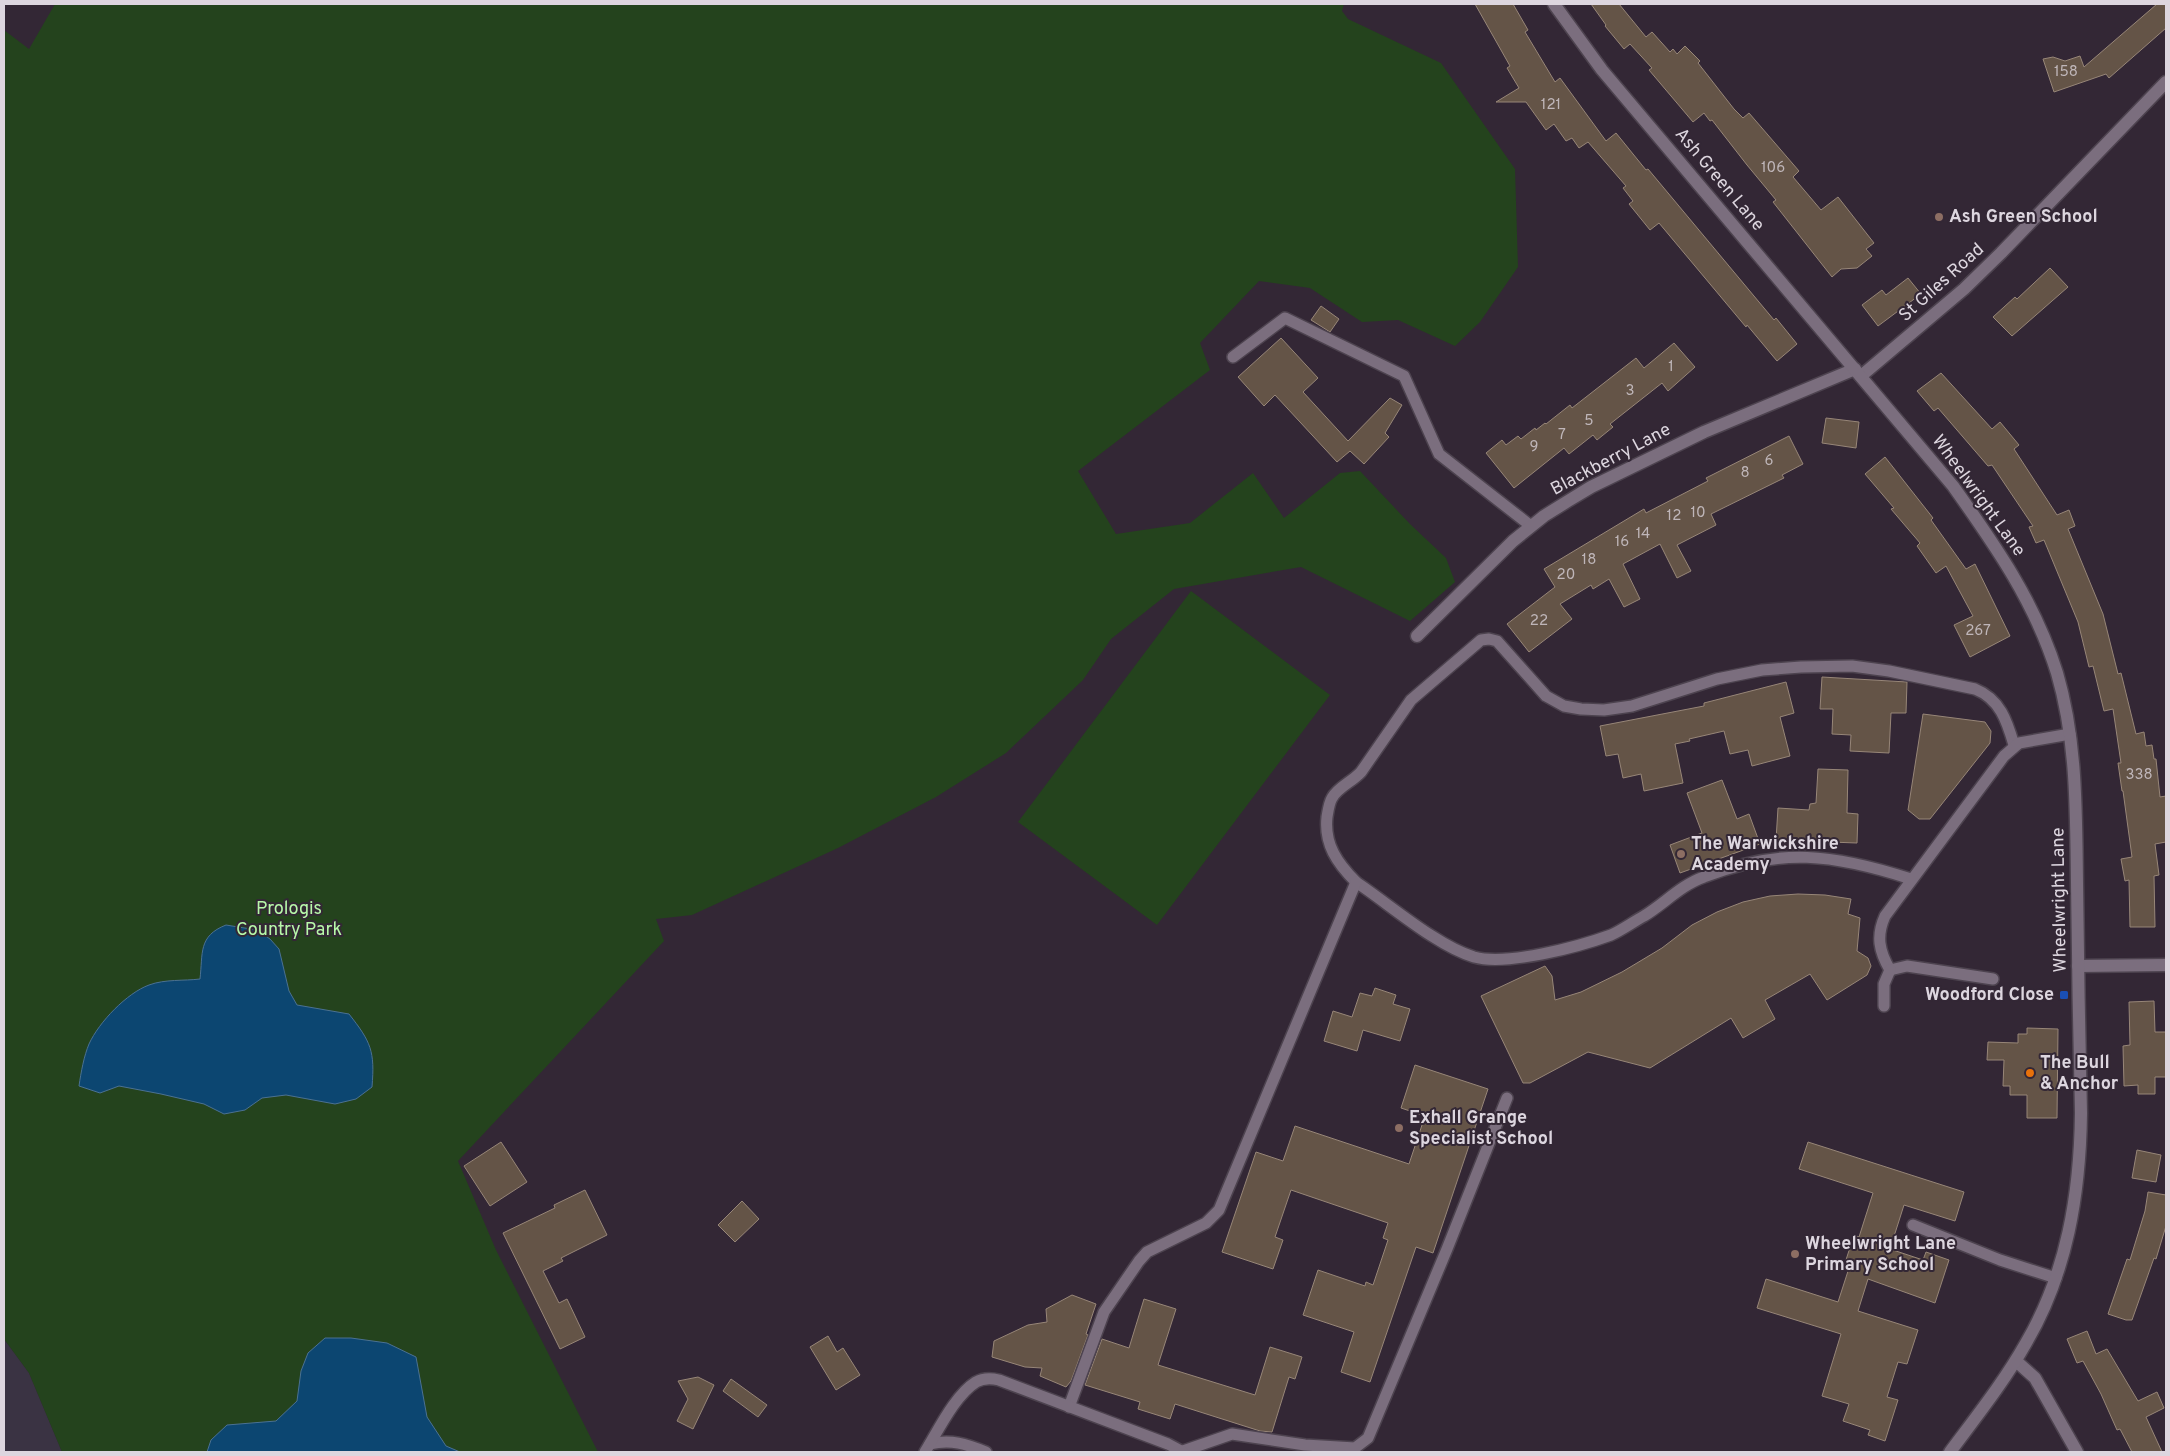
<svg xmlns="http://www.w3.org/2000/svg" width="2170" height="1456" viewBox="0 0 2170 1456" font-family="Overpass,sans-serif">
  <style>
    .industrial { fill: #3a3343 }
    .green { fill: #24431d }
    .water { fill: #0c4671; stroke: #4b7192 }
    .building { fill: #645447; stroke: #978678 }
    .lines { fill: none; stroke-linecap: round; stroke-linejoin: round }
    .service-casing { stroke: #4d434f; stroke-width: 14 }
    .minor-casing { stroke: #4d434f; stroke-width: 15 }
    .tertiary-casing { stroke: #4d434f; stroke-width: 15 }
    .service { stroke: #7b6e7e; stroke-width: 11 }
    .minor { stroke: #7b6e7e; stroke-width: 12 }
    .tertiary { stroke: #7b6e7e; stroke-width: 12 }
    .education-dot { fill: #8d6e63; stroke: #332735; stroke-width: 2 }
    .transit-dot { fill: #1a4fb4; stroke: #332735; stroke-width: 2 }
    .food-dot { fill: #e8710a; stroke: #332735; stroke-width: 2 }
    .labels { text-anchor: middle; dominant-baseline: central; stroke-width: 4; stroke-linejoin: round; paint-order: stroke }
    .number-label { font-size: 15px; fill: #bfb6b9 }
    .street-label { font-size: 18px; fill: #ddd6df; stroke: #332735 }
    .poi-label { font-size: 18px; font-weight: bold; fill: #ddd6df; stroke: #332735; text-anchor: start }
    .park-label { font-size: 18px; fill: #b7f8a9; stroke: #332735 }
  </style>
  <rect width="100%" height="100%" fill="#332735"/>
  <polygon class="industrial" points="4,1339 29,1373 62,1452 4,1452"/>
  <g class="green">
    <polygon points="55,4 1344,4 1342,11 1348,19 1441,63 1515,169 1518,267 1480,322 1455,346 1398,320 1362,322 1310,288 1259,281 1200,343 1210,370 1078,471 1116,534 1190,523 1253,473 1284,518 1340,473 1360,471 1410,524 1446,558 1455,582 1410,621 1301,567 1174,589 1111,639 1083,680 1006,753 936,797 838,848 692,915 656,919 664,941 458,1161 496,1250 598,1452 62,1452 29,1373 4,1339 4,30 29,49"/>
    <polygon points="1191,591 1330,695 1157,925 1018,822"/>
  </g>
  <g class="water">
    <path d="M226,925L257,930L270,939L279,949L289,991L297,1005L349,1014C371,1042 375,1051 372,1087L356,1099L335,1104L286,1095L262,1098L245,1110L224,1114L204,1104L161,1094L119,1086L100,1093L79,1086C81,1072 84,1056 89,1044C99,1022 127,993 149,985C165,979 184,981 200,979C203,953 198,936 226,925Z"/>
    <polygon points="325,1338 351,1338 387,1343 416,1357 427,1417 446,1446 460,1452 207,1452 211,1440 227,1425 276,1421 297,1401 301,1371 308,1353"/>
  </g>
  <g class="building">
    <polygon points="1475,4 1513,4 1528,30 1525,32 1555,82 1560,78 1606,141 1616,133 1646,170 1648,169 1774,320 1776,318 1797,344 1777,361 1747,325 1746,327 1659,223 1650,230 1629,204 1633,201 1623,188 1626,186 1588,142 1579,148 1572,138 1566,141 1554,124 1546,130 1526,102 1496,102 1519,88 1507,68 1510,66"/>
    <polygon points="1591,4 1619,4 1646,37 1652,32 1670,52 1673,49 1677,54 1685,46 1700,61 1698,63 1734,109 1743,118 1749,113 1799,171 1793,177 1821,210 1838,197 1874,243 1866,249 1872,256 1857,268 1841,269 1832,277 1773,202 1776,200 1747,165 1712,120 1710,121 1704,113 1693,122 1649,70 1652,68 1630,44 1624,49 1605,26 1606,25"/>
    <polygon points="2157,4 2166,4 2166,28 2109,78 2106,74 2054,92 2043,59 2053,57 2065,61 2080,56 2084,67"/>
    <polygon points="2050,268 2068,287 2012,336 1993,317 2015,297 2017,299"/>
    <polygon points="1908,278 1921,294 1878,326 1862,305 1882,290 1886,295"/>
    <polygon points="1321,306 1339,319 1330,332 1311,320"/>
    <polygon points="1281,338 1318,378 1303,392 1348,441 1390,398 1402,405 1385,433 1389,437 1364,464 1350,451 1337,462 1275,395 1264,406 1238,377"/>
    <polygon points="1674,343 1695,367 1668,391 1662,383 1610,424 1613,427 1597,440 1593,435 1569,454 1564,448 1514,488 1486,453 1502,440 1506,445 1518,436 1521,439 1535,428 1536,430 1545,423 1546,424 1570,405 1572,408 1636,358 1644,368"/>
    <polygon points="1941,373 1992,429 2000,422 2019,445 2014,449 2057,515 2069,510 2075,526 2068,529 2103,614 2118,674 2121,673 2136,734 2144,732 2146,746 2152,745 2154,759 2156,759 2160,797 2166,796 2166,842 2155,844 2159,875 2154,876 2155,927 2130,927 2129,880 2125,881 2121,859 2132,857 2123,791 2122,791 2118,763 2121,763 2113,709 2104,711 2093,666 2089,667 2078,622 2044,540 2036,543 2029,527 2033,526 1992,465 1988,466 1938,408 1934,411 1917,391"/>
    <polygon points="1826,418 1859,422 1856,448 1822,443"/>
    <polygon points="1789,436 1803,464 1782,475 1784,478 1711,514 1716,525 1677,545 1691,571 1677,578 1660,544 1623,564 1640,599 1624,607 1609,579 1593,589 1591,585 1560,604 1572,619 1529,652 1507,624 1555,587 1544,569 1644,509 1646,513 1708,481 1706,478"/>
    <polygon points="1885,457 1933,518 1931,520 1966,569 1975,564 2010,636 1970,657 1954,625 1973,616 1946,566 1936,573 1917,546 1920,543 1891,509 1894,508 1865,474"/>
    <polygon points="1822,677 1907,682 1906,713 1891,713 1889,753 1850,751 1851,735 1832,734 1833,709 1820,709"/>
    <polygon points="1786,682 1794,713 1780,717 1790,756 1752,766 1748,750 1730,754 1724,731 1689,739 1690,741 1675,744 1683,783 1644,791 1641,774 1623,778 1618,754 1606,756 1600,726 1704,706 1704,703"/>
    <polygon points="1923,714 1985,722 1991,731 1990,743 1930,819 1919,819 1908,810"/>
    <polygon points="1818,769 1848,770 1847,813 1858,814 1857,843 1776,840 1778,808 1809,810 1810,804 1816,803"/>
    <polygon points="1722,780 1737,819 1749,814 1760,844 1680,873 1670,845 1702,833 1687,793"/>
    <polygon points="1798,894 1825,895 1851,899 1848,914 1860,918 1857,951 1868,958 1871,966 1867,975 1827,1000 1810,974 1765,1000 1775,1019 1743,1038 1731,1018 1650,1068 1588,1052 1530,1083 1523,1083 1481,996 1545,966 1552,976 1555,1000 1581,992 1622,972 1662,948 1692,925 1717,912 1743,902 1770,896"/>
    <polygon points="1375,988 1396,995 1393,1004 1410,1009 1400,1041 1363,1030 1357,1051 1324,1041 1333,1011 1352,1017 1360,993 1372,996"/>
    <polygon points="2154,1001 2155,1032 2166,1032 2166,1077 2155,1077 2155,1094 2138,1094 2138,1085 2124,1086 2123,1046 2130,1045 2129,1002"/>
    <polygon points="2027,1028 2058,1029 2057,1118 2027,1118 2027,1095 2010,1095 2010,1086 2003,1086 2004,1060 1987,1060 1988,1042 2018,1043 2018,1034 2027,1034"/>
    <polygon points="1415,1065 1488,1089 1433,1253 1416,1247 1370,1382 1341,1372 1354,1332 1303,1315 1318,1270 1365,1286 1366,1282 1373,1285 1388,1240 1383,1238 1388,1223 1291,1190 1275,1237 1283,1240 1273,1269 1222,1252 1256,1152 1283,1161 1295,1126 1409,1164 1425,1116 1401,1108"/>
    <polygon points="501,1142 527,1182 490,1206 464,1166"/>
    <polygon points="1808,1142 1964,1192 1955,1221 1904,1205 1890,1249 1923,1260 1926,1252 1949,1260 1935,1303 1868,1279 1858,1311 1918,1330 1907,1364 1898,1362 1887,1397 1898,1400 1885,1441 1868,1435 1870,1430 1843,1421 1849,1404 1822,1396 1841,1334 1757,1308 1766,1279 1838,1302 1850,1265 1845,1263 1854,1235 1859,1237 1873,1193 1799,1169"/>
    <polygon points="2137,1150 2161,1155 2156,1182 2132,1178"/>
    <polygon points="585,1190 607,1235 561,1258 563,1261 543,1271 559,1303 567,1299 585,1337 560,1349 503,1233 555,1208 554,1205"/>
    <polygon points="2148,1192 2166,1195 2166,1226 2156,1259 2154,1258 2132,1320 2126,1320 2108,1314 2127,1259 2130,1260 2145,1211"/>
    <polygon points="742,1201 759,1219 735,1242 718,1225"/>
    <polygon points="1072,1295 1096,1304 1086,1334 1088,1335 1071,1381 1066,1387 1040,1376 1042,1368 1025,1367 992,1357 994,1341 1028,1325 1047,1322 1046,1309"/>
    <polygon points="1144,1299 1176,1309 1158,1365 1255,1395 1270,1347 1302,1357 1295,1379 1289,1377 1272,1432 1260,1431 1175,1404 1170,1419 1138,1409 1140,1402 1085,1385 1102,1339 1129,1348"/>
    <polygon points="2087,1331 2096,1354 2107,1349 2138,1401 2157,1392 2164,1408 2146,1417 2162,1452 2132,1452 2120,1429 2117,1430 2101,1394 2083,1361 2077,1363 2067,1339"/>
    <polygon points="828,1336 837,1352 843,1348 860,1375 836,1390 810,1347"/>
    <polygon points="698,1377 714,1385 693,1429 677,1421 688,1399 678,1381"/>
    <polygon points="731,1379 767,1405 758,1417 723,1391"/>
  </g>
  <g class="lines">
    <defs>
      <g id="service">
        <polyline points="1233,357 1285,318 1404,376 1439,454 1531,526"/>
        <path d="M1911,879C1834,854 1780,847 1704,877C1681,885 1664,904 1644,916C1633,922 1622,930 1611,935C1578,947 1507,966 1474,957C1437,946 1389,904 1356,882C1337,863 1324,844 1327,817C1328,811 1329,803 1332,798C1338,787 1352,782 1361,772L1411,700L1481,640L1489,639L1497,641L1546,696L1564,706L1581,709L1604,710L1632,706L1717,679L1762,670L1801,667L1852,666L1889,671L1975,689C2000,699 2007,721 2014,745"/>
        <path d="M1890,970C1879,951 1876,936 1885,916L2004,756L2019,743L2070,734"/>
        <polyline points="1890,970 1907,966 1993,979"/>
        <polyline points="1884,1006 1884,984 1890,970"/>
        <polyline points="1913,1225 2000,1260 2056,1278"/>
        <polyline points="1069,1407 1104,1312 1139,1261 1147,1252 1206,1223 1219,1210 1356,882"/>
        <path d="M930,1444C951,1439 966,1444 986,1452"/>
        <polyline points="1183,1451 1232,1434 1305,1445 1355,1448 1368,1438 1447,1249 1507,1098"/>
        <path d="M925,1452C938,1431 955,1395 976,1382C983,1378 991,1378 999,1380L1168,1444L1183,1452"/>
      </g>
      <g id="minor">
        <polyline points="1861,376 1964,289 2001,253 2166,82"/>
        <polyline points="1417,636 1513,541 1544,516 1568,501 1591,487 1704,432 1855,369"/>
        <polyline points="2078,966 2166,965"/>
        <polyline points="2016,1361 2035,1378 2077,1452"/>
      </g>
      <path id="tertiary" d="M1554,4L1602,70L1953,486C1995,545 2035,602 2057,673C2077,741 2076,812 2077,883C2078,960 2079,1036 2081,1113C2080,1194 2067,1273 2026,1343C2004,1382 1976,1417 1950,1452"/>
    </defs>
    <use href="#service" class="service-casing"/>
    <use href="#minor" class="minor-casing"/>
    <use href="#tertiary" class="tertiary-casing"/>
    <use href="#service" class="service"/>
    <use href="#minor" class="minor"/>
    <use href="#tertiary" class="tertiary"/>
  </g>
  <g class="education-dot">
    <circle cx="1939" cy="217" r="5"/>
    <circle cx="1681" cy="854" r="5"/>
    <circle cx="1399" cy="1128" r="5"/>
    <circle cx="1795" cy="1254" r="5"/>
  </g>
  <rect class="transit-dot" x="2059" y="990" width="10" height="10" rx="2.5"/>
  <circle class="food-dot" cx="2030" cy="1073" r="5"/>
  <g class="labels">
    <g class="number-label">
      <text x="2066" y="72">158</text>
      <text x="1551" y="105">121</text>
      <text x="1773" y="168">106</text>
      <text x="1671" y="367">1</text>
      <text x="1630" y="391">3</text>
      <text x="1589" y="421">5</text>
      <text x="1562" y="435">7</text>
      <text x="1534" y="447">9</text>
      <text x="1769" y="461">6</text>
      <text x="1745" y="473">8</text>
      <text x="1698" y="513">10</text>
      <text x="1674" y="516">12</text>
      <text x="1643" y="534">14</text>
      <text x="1622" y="542">16</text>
      <text x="1589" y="560">18</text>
      <text x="1566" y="575">20</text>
      <text x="1539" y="621">22</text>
      <text x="1978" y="631">267</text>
      <text x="2139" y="775">338</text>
    </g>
    <g class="street-label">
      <text transform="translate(1719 180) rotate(50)">Ash Green Lane</text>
      <text transform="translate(1942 283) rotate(-42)">St Giles Road</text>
      <text transform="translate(1611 460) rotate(-28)">Blackberry Lane</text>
      <text transform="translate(1978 496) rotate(54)">Wheelwright Lane</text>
      <text transform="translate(2060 900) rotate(-91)">Wheelwright Lane</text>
    </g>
    <g class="poi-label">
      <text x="1949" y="217">Ash Green School</text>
      <text x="1691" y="844">The Warwickshire<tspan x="1691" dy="21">Academy</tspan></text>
      <text x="2054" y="995" text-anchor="end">Woodford Close</text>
      <text x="2040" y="1063">The Bull<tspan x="2040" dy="21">&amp; Anchor</tspan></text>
      <text x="1409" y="1118">Exhall Grange<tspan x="1409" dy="21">Specialist School</tspan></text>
      <text x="1805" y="1244">Wheelwright Lane<tspan x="1805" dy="21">Primary School</tspan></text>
    </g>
    <g class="park-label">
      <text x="289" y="909">Prologis<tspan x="289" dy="21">Country Park</tspan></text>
    </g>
  </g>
  <rect width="2170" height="1456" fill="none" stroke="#ddd6df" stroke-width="10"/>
</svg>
